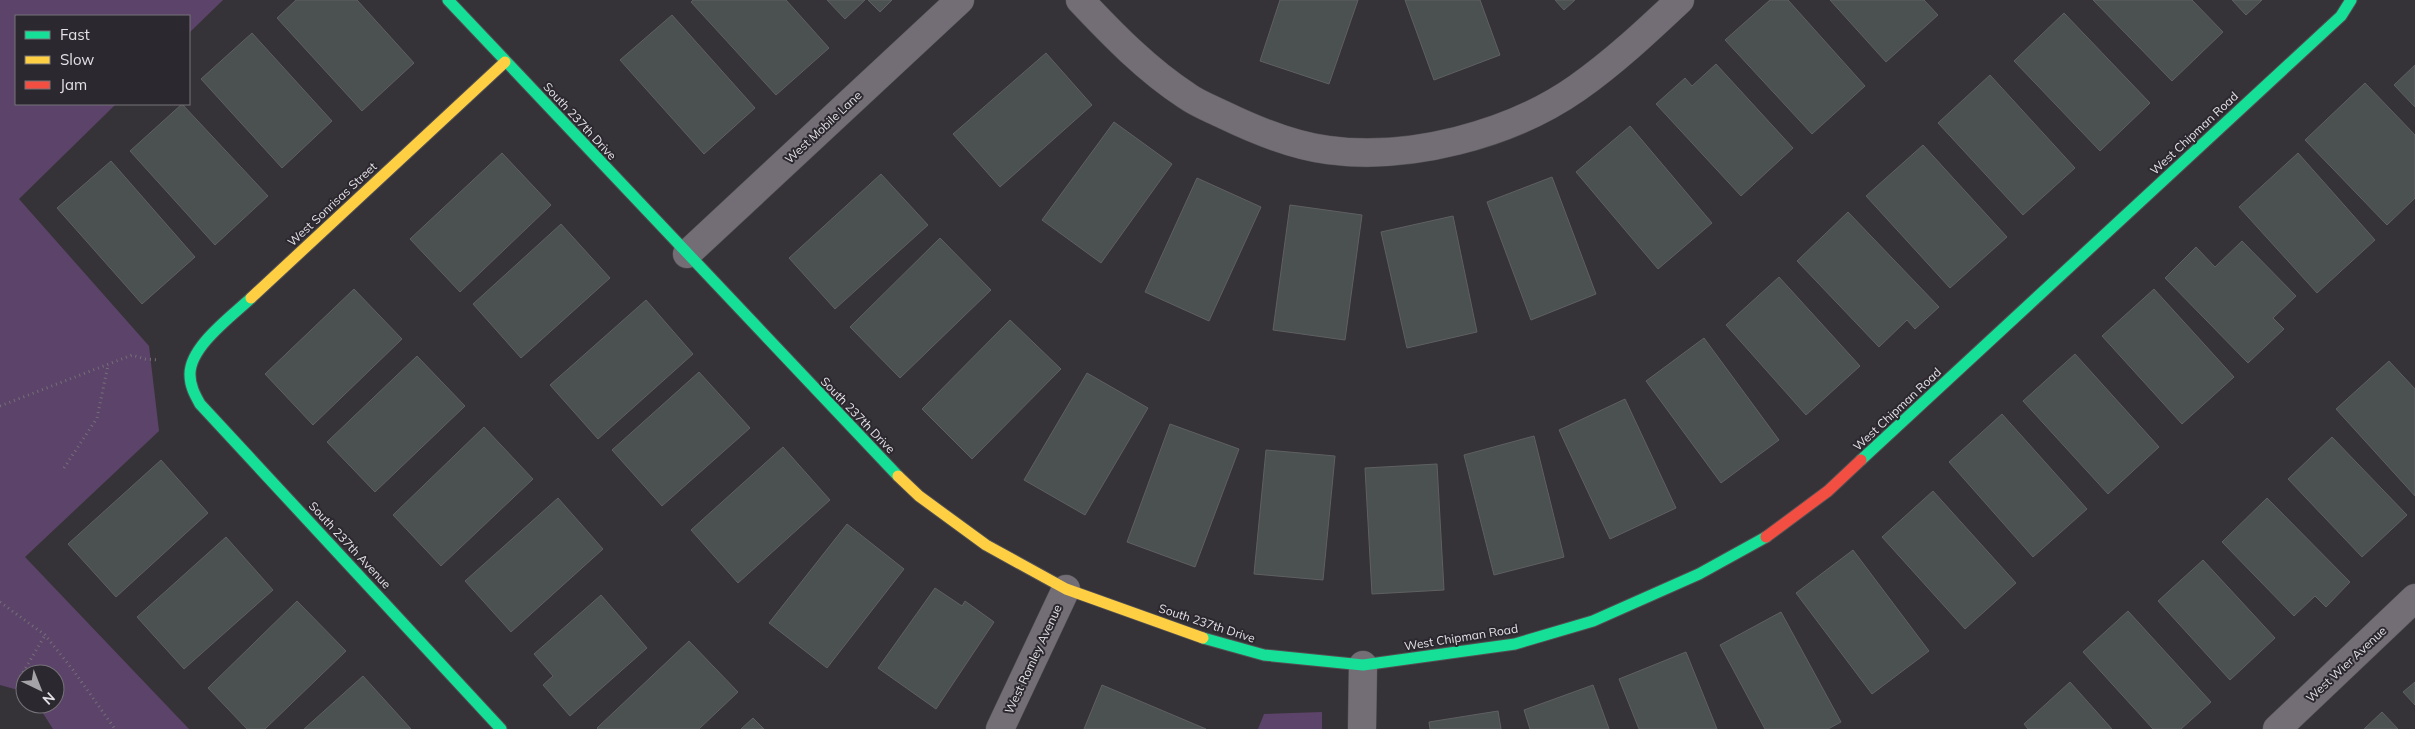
<svg xmlns="http://www.w3.org/2000/svg" width="2415" height="729" viewBox="0 0 2415 729" font-family="Mulish,sans-serif">
  <style>
    .green { fill: #5c4369 }
    .building { fill: #4a5150; stroke: #5f6061 }
    .lines { fill: none; stroke-linecap: round; stroke-linejoin: round }
    .street-casing { stroke: #525053; stroke-width: 29 }
    .fast-casing { stroke: #525053; stroke-width: 13 }
    .slow-casing { stroke: #525053; stroke-width: 13 }
    .jam-casing { stroke: #525053; stroke-width: 13 }
    .path { stroke: #757077; stroke-width: 3; stroke-dasharray: 1 4; stroke-linecap: butt }
    .street { stroke: #736e76; stroke-width: 28 }
    .fast { stroke: #16e098; stroke-width: 11 }
    .slow { stroke: #ffcf43; stroke-width: 11 }
    .jam { stroke: #f24e42; stroke-width: 11 }
    .labels { text-anchor: middle; dominant-baseline: central; stroke-width: 4; stroke-linejoin: round; paint-order: stroke }
    .street-label { font-size: 12px; fill: #e3e0e5; stroke: #2c282f }
  </style>
  <rect width="100%" height="100%" fill="#363338"/>
  <g class="green">
    <polygon points="0,0 223,0 189,33 189,16 16,16 16,104 116,104 19,199 149,346 159,431 25,557 189,729 53,729 37,704 55,704 55,674 25,674 25,692 0,685"/>
    <polygon points="1322,712 1322,729 1258,729 1264,714"/>
  </g>
  <g class="building">
    <polygon points="296,0 357,0 414,63 362,111 277,18"/>
    <polygon points="693,0 786,0 829,48 776,95 691,2"/>
    <polygon points="827,0 865,0 845,19"/>
    <polygon points="868,0 892,0 880,12"/>
    <polygon points="1280,0 1358,0 1329,84 1260,61"/>
    <polygon points="1405,0 1480,0 1500,55 1434,80"/>
    <polygon points="1555,0 1575,0 1564,10"/>
    <polygon points="1770,0 1788,0 1865,86 1812,134 1725,40"/>
    <polygon points="1830,0 1924,0 1938,15 1886,62"/>
    <polygon points="2093,0 2192,0 2223,32 2172,81"/>
    <polygon points="2232,0 2262,0 2246,15"/>
    <polygon points="2064,13 2150,103 2100,151 2014,61"/>
    <polygon points="672,15 755,108 704,154 620,60"/>
    <polygon points="252,33 332,121 282,168 201,79"/>
    <polygon points="1046,53 1092,105 1000,187 953,134"/>
    <polygon points="1716,64 1793,148 1741,196 1656,104 1685,78 1692,86"/>
    <polygon points="2415,65 2415,107 2394,85"/>
    <polygon points="1990,75 2075,168 2023,215 1938,123"/>
    <polygon points="2365,83 2415,135 2415,198 2387,225 2305,140"/>
    <polygon points="182,104 268,196 215,245 130,151"/>
    <polygon points="1114,122 1172,164 1101,263 1042,220"/>
    <polygon points="1630,126 1712,223 1658,269 1576,172"/>
    <polygon points="1923,145 2007,237 1950,288 1866,196"/>
    <polygon points="502,153 551,205 460,292 410,239"/>
    <polygon points="2298,153 2375,240 2317,293 2239,207"/>
    <polygon points="111,161 195,257 142,304 57,208"/>
    <polygon points="881,174 928,225 835,309 789,258"/>
    <polygon points="1552,177 1596,294 1531,320 1487,202"/>
    <polygon points="1197,178 1261,207 1209,321 1145,292"/>
    <polygon points="1290,205 1362,215 1345,340 1273,330"/>
    <polygon points="1848,212 1939,307 1915,329 1907,320 1879,347 1797,261"/>
    <polygon points="1453,216 1477,332 1407,348 1381,232"/>
    <polygon points="561,224 610,278 521,358 473,304"/>
    <polygon points="940,238 991,290 900,378 850,327"/>
    <polygon points="2242,241 2296,296 2273,318 2284,329 2248,363 2165,278 2196,247 2215,267"/>
    <polygon points="1779,277 1860,366 1806,415 1726,325"/>
    <polygon points="354,289 402,339 313,425 265,374"/>
    <polygon points="2154,289 2234,377 2182,424 2102,336"/>
    <polygon points="646,300 693,354 598,439 550,385"/>
    <polygon points="1010,320 1061,369 972,459 922,409"/>
    <polygon points="1704,338 1779,440 1721,483 1646,381"/>
    <polygon points="2075,354 2159,447 2108,494 2023,401"/>
    <polygon points="417,356 465,406 375,492 327,442"/>
    <polygon points="2389,361 2415,389 2415,496 2336,409"/>
    <polygon points="699,372 750,428 662,506 612,450"/>
    <polygon points="1087,373 1148,408 1085,515 1024,480"/>
    <polygon points="1625,399 1676,508 1610,539 1559,430"/>
    <polygon points="2002,414 2087,509 2033,557 1949,462"/>
    <polygon points="1170,424 1239,449 1195,567 1127,542"/>
    <polygon points="484,427 533,479 441,566 393,515"/>
    <polygon points="1534,436 1564,557 1494,575 1464,455"/>
    <polygon points="2332,437 2407,515 2362,557 2288,479"/>
    <polygon points="783,447 830,500 738,583 691,530"/>
    <polygon points="1266,450 1335,456 1323,580 1254,574"/>
    <polygon points="161,460 208,513 116,597 68,544"/>
    <polygon points="1437,464 1444,590 1372,594 1365,468"/>
    <polygon points="1933,491 2016,583 1965,629 1882,537"/>
    <polygon points="558,498 603,549 511,632 465,581"/>
    <polygon points="2267,498 2350,582 2326,607 2315,596 2294,616 2222,542"/>
    <polygon points="847,524 904,569 827,668 769,623"/>
    <polygon points="226,537 273,590 184,669 137,617"/>
    <polygon points="1853,550 1929,651 1872,694 1796,593"/>
    <polygon points="2203,560 2275,638 2230,680 2158,601"/>
    <polygon points="935,588 962,606 965,601 994,622 936,709 878,668"/>
    <polygon points="601,595 647,648 570,716 543,685 553,676 534,654"/>
    <polygon points="297,601 346,651 265,729 247,729 208,688"/>
    <polygon points="2128,611 2211,702 2181,729 2153,729 2083,652"/>
    <polygon points="1781,612 1841,722 1828,729 1765,729 1720,645"/>
    <polygon points="689,641 738,692 699,729 598,729 597,728"/>
    <polygon points="1686,652 1717,729 1639,729 1619,679"/>
    <polygon points="363,676 411,729 304,729"/>
    <polygon points="2070,682 2112,729 2028,729 2024,724"/>
    <polygon points="2415,682 2415,705 2403,692"/>
    <polygon points="1102,685 1206,729 1084,729"/>
    <polygon points="1593,685 1609,729 1530,729 1524,710"/>
    <polygon points="1498,711 1501,729 1430,729 1429,722"/>
    <polygon points="2382,712 2398,729 2364,729"/>
    <polygon points="753,718 764,729 741,729"/>
  </g>
  <g class="lines">
    <defs>
      <g id="street">
        <path d="M1080,0C1113,35 1147,70 1187,96C1198,104 1212,109 1224,115C1253,129 1295,146 1328,150C1408,161 1510,135 1577,88C1614,62 1647,31 1680,0"/>
        <polyline points="687,254 960,0"/>
        <polyline points="1000,729 1066,589"/>
        <polyline points="1362,729 1363,665"/>
        <polyline points="2277,729 2415,598"/>
      </g>
      <g id="fast">
        <polyline points="448,0 898,476"/>
        <path d="M251,298C232,316 189,347 190,375C190,386 195,395 200,404L501,729"/>
        <polyline points="1861,460 2341,16 2351,0"/>
        <polyline points="1203,638 1264,655 1363,665 1515,644 1593,621 1699,574 1766,537"/>
      </g>
      <g id="slow">
        <polyline points="251,298 505,62"/>
        <polyline points="898,476 919,496 986,545 1066,589 1203,638"/>
      </g>
      <polyline id="jam" points="1766,537 1828,491 1861,460"/>
    </defs>
    <use href="#street" class="street-casing"/>
    <use href="#fast" class="fast-casing"/>
    <use href="#slow" class="slow-casing"/>
    <use href="#jam" class="jam-casing"/>
    <g class="path">
      <polyline points="0,406 132,355 145,359 159,360"/>
      <polyline points="64,468 97,418 108,365"/>
      <polyline points="0,602 45,635 73,670 115,729"/>
      <polyline points="18,681 45,635"/>
    </g>
    <use href="#street" class="street"/>
    <use href="#fast" class="fast"/>
    <use href="#slow" class="slow"/>
    <use href="#jam" class="jam"/>
  </g>
  <g class="labels">
    <g class="street-label">
      <text transform="translate(580 121) rotate(47)">South 237th Drive</text>
      <text transform="translate(823 127) rotate(-43)">West Mobile Lane</text>
      <text transform="translate(2194 133) rotate(-43)">West Chipman Road</text>
      <text transform="translate(332 204) rotate(-43)">West Sonrisas Street</text>
      <text transform="translate(1897 409) rotate(-43)">West Chipman Road</text>
      <text transform="translate(858 415) rotate(46)">South 237th Drive</text>
      <text transform="translate(350 545) rotate(47)">South 237th Avenue</text>
      <text transform="translate(1207 623) rotate(18)">South 237th Drive</text>
      <text transform="translate(1461 637) rotate(-9)">West Chipman Road</text>
      <text transform="translate(1033 659) rotate(-65)">West Romley Avenue</text>
      <text transform="translate(2346 664) rotate(-43)">West Wier Avenue</text>
    </g>
  </g>
  <rect x="15" y="15" width="175" height="90" fill="#2c282f" stroke="#757278"/>
  <rect x="25" y="31" width="25" height="8" fill="#16e098" stroke="#757278"/>
  <text x="60" y="40" font-size="15" fill="#e3e0e5">Fast</text>
  <rect x="25" y="56" width="25" height="8" fill="#ffcf43" stroke="#757278"/>
  <text x="60" y="65" font-size="15" fill="#e3e0e5">Slow</text>
  <rect x="25" y="81" width="25" height="8" fill="#f24e42" stroke="#757278"/>
  <text x="60" y="90" font-size="15" fill="#e3e0e5">Jam</text>
  <g transform="translate(40 689) rotate(137)"><circle r="24" fill="#2c282f" stroke="#757278"/>
  <path d="M0-4L9 19L0 12L-9 19Z" fill="#a6a3a8"/>
  <text y="-8" font-size="14" font-weight="bold" text-anchor="middle" fill="#e3e0e5">N</text>
  </g>
</svg>
